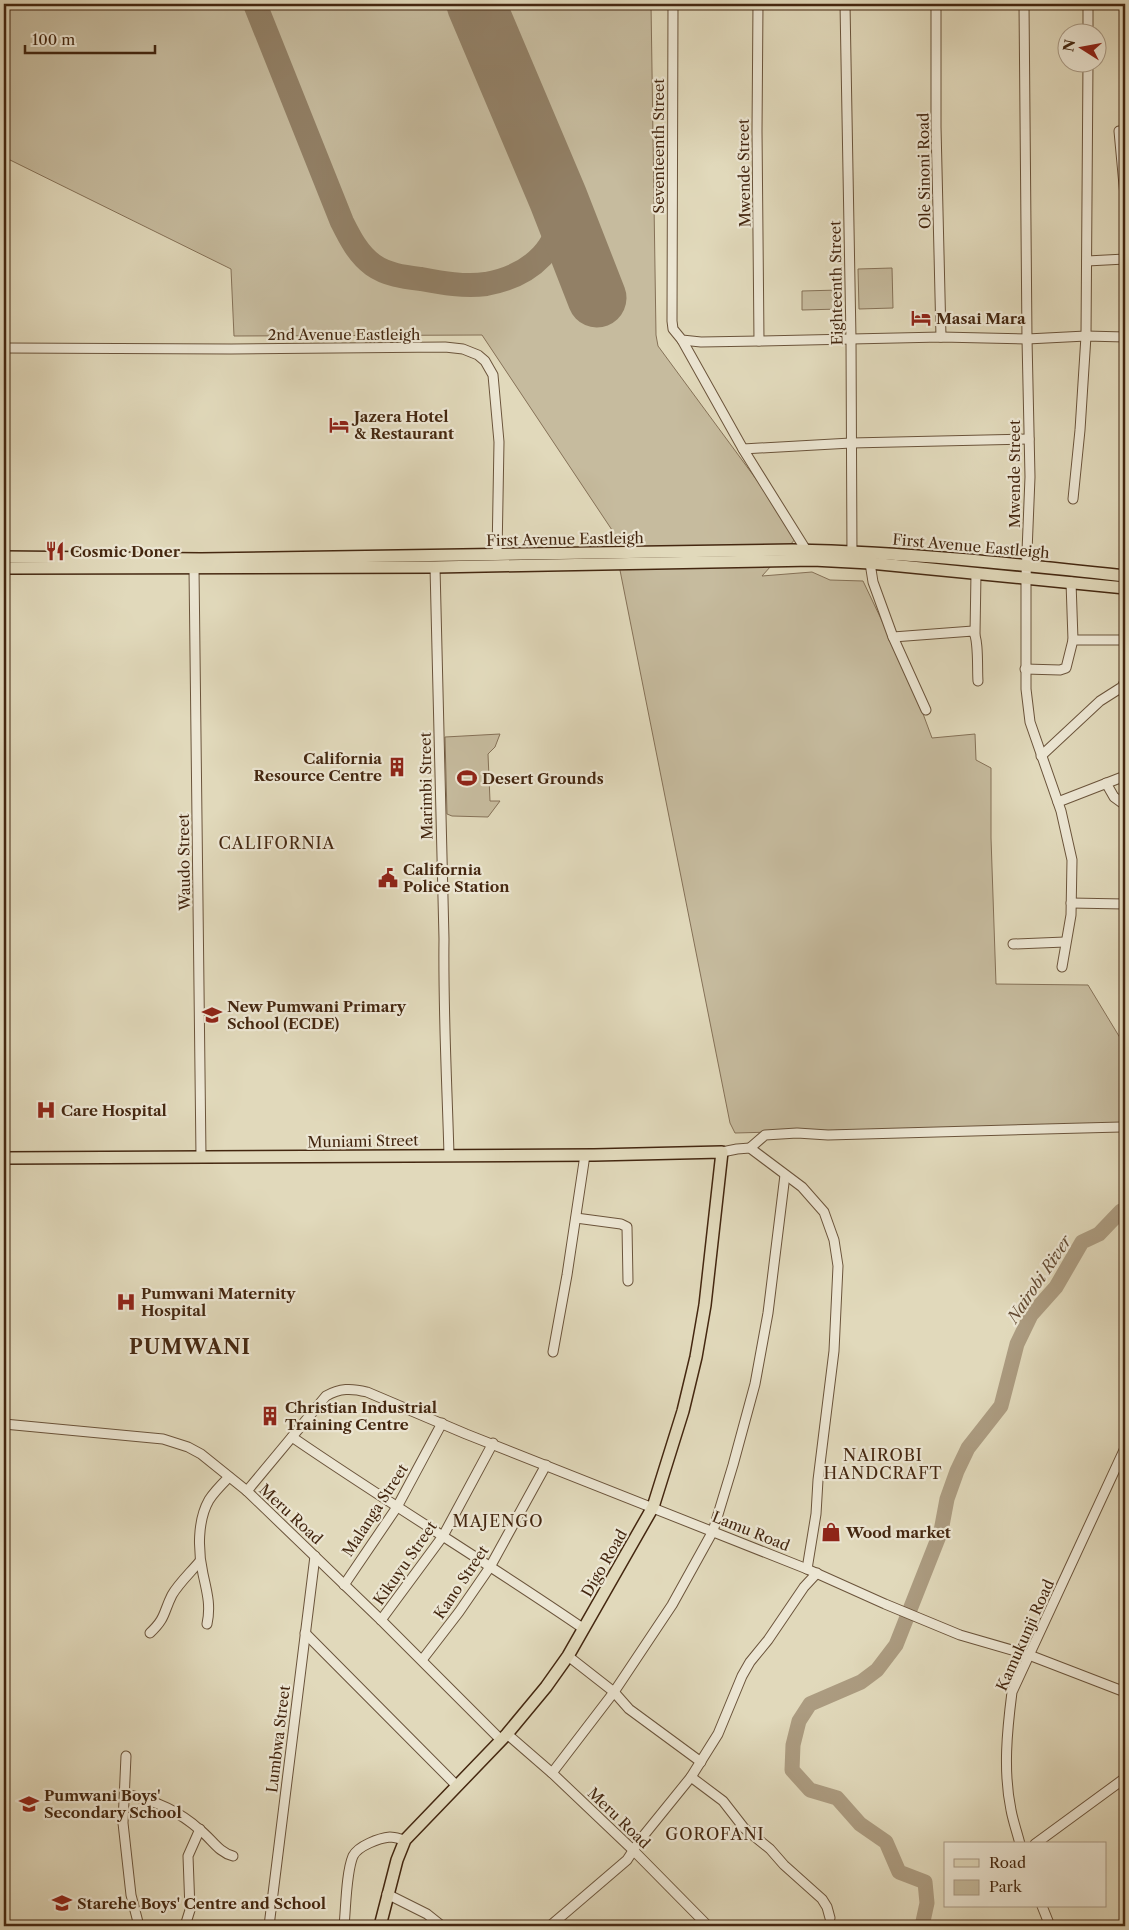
<svg xmlns="http://www.w3.org/2000/svg" width="1129" height="1930" viewBox="0 0 1129 1930" font-family="'Libre Caslon Text',serif">
  <style>
    .green { fill: #c6bb9e; stroke: #857157 }
    .lines { fill: none; stroke-linecap: round; stroke-linejoin: round }
    .river { stroke: #ac9c81; stroke-width: 15 }
    .taxiway { stroke: #928066; stroke-width: 24 }
    .runway { stroke: #928066; stroke-width: 59 }
    .minor-casing { stroke: #6b543b; stroke-width: 11 }
    .major-casing { stroke: #442710; stroke-width: 14 }
    .minor { stroke: #ece6d3; stroke-width: 9 }
    .major { stroke: #e1d9bb; stroke-width: 11 }
    .labels { text-anchor: middle; dominant-baseline: central; stroke-width: 4.5; stroke-linejoin: round; paint-order: stroke }
    .street-label { font-size: 15px; fill: #442710; stroke: #ece6d3 }
    .poi-label { font-size: 15px; font-weight: bold; fill: #442710; stroke: #ece6d3; text-anchor: start }
    .neighbourhood-label { font-size: 16px; letter-spacing: 1px; fill: #442710; stroke: #ece6d3 }
    .water-label { font-size: 16px; font-style: italic; fill: #634a32; stroke: #ece6d3 }
    .district-label { font-size: 20px; font-weight: bold; letter-spacing: 1px; fill: #442710; stroke: #ece6d3 }
  </style>
  <rect width="100%" height="100%" fill="#e1d9bb"/>
  <filter id="stains"><feTurbulence type="fractalNoise" baseFrequency=".004" numOctaves="4"/><feColorMatrix values="0 0 0 0 .2 0 0 0 0 .09 0 0 0 0 .02 0 0 0 .5 -.17"/></filter>
  <radialGradient id="worn" r=".72"><stop offset=".6" stop-color="#630" stop-opacity="0"/><stop offset="1" stop-color="#630" stop-opacity=".3"/></radialGradient>
  <g class="green">
    <polygon points="4,4 651,4 656,335 658,346 798,536 762,576 812,572 830,580 863,581 912,684 932,738 975,734 976,760 991,768 991,838 996,984 1088,985 1125,1046 1125,1123 735,1133 730,1123 612,530 482,335 234,336 231,269 4,157"/>
    <polygon points="892,268 893,308 859,309 858,269"/>
    <polygon points="839,290 840,309 802,310 802,291"/>
    <polygon points="500,734 495,747 488,754 490,801 500,801 488,817 452,816 447,814 445,737"/>
  </g>
  <g class="lines">
    <polyline class="river" points="922,1926 927,1903 925,1882 899,1872 886,1842 860,1824 837,1798 810,1790 792,1770 793,1745 799,1721 810,1704 861,1682 877,1670 896,1645 941,1531 947,1499 957,1471 968,1448 1001,1406 1017,1344 1031,1315 1056,1287 1082,1242 1099,1234 1121,1211 1125,1210"/>
    <path class="taxiway" d="M255,4L342,222C350,238 358,254 373,265C387,275 405,277 421,279C442,283 465,287 486,284C530,276 567,246 558,198"/>
    <polyline class="runway" points="476,4 558,198 597,298"/>
    <defs>
      <g id="minor">
        <polyline points="673,4 672,321 673,329 682,340 701,342 759,341 941,337 1027,339 1086,336 1125,337"/>
        <polyline points="758,4 757,131 759,341"/>
        <polyline points="845,4 851,339 852,558"/>
        <polyline points="936,4 936,127 941,337"/>
        <polyline points="1024,4 1027,339 1030,477 1026,577 1026,689 1030,722 1061,811 1072,860 1071,915 1062,967"/>
        <polyline points="1088,6 1088,32"/>
        <polyline points="1119,131 1125,196"/>
        <polyline points="1087,261 1125,259"/>
        <polyline points="682,340 743,449 806,550"/>
        <polyline points="4,348 231,349 445,347 463,349 478,355 485,361 493,375 499,442 497,555"/>
        <polyline points="743,449 851,443 1029,439"/>
        <polyline points="1073,499 1080,430 1086,336 1088,62"/>
        <path d="M870,563L873,582L893,637L973,631C979,639 977,670 978,681"/>
        <path d="M435,567L444,939C443,1011 447,1083 449,1155"/>
        <polyline points="194,568 201,1156"/>
        <polyline points="1071,582 1073,640"/>
        <polyline points="975,634 976,573"/>
        <polyline points="893,637 926,710"/>
        <polyline points="1025,669 1060,670 1066,668 1073,640 1125,640"/>
        <polyline points="1041,756 1100,701 1122,687 1125,681"/>
        <polyline points="1106,783 1114,797 1125,805"/>
        <polyline points="1058,802 1125,776"/>
        <polyline points="1071,903 1124,904"/>
        <polyline points="1013,944 1065,942"/>
        <polyline points="750,1148 765,1135 797,1133 828,1135 1121,1127"/>
        <polyline points="722,1152 737,1149 750,1148 802,1187 824,1212 834,1240 838,1266 834,1351 818,1480 816,1514 807,1569"/>
        <polyline points="576,1218 621,1224 627,1227 628,1281"/>
        <polyline points="553,1352 567,1275 585,1155"/>
        <polyline points="4,1424 163,1439 188,1447 201,1454 247,1491 381,1620 501,1740"/>
        <path d="M292,1437C388,1503 488,1563 584,1629"/>
        <path d="M247,1491L326,1396C340,1388 351,1388 367,1392L466,1434L807,1569L885,1604L960,1635L1029,1655L1125,1692"/>
        <polyline points="344,1585 397,1507 442,1423"/>
        <polyline points="381,1620 443,1536 493,1443"/>
        <path d="M207,1624C211,1606 207,1592 203,1574C198,1552 197,1521 209,1500C214,1492 222,1484 229,1477"/>
        <path d="M150,1633C166,1618 163,1613 172,1595C179,1583 191,1572 200,1561"/>
        <polyline points="305,1633 457,1786"/>
        <polyline points="568,1656 614,1692 629,1709 701,1762"/>
        <polyline points="422,1660 459,1612 490,1567 546,1465"/>
        <polyline points="507,1734 552,1773 633,1850 708,1926"/>
        <polyline points="126,1756 123,1823 131,1895 139,1926"/>
        <polyline points="552,1773 614,1692 672,1605 713,1531 733,1465 755,1384 768,1313 785,1175"/>
        <polyline points="691,1777 723,1801 744,1828 770,1849 784,1865 822,1899 827,1907 830,1918"/>
        <path d="M125,1794C154,1800 178,1810 200,1830C212,1839 218,1852 233,1856"/>
        <path d="M1020,1844C1017,1832 1013,1821 1011,1810C1003,1771 1007,1731 1012,1692L1125,1448"/>
        <polyline points="1035,1844 1125,1778"/>
        <polyline points="387,1894 427,1914 442,1926"/>
        <polyline points="1042,1906 1050,1926"/>
        <polyline points="185,1926 190,1910 188,1856 200,1829"/>
        <polyline points="269,1926 315,1556"/>
        <path d="M344,1926C346,1907 346,1873 353,1856C358,1846 379,1838 390,1837C395,1837 400,1839 405,1840"/>
        <polyline points="550,1926 627,1860 640,1840 691,1777 718,1734 742,1676 750,1662 768,1640 804,1587 817,1573"/>
      </g>
      <g id="major">
        <path d="M4,557L201,559L793,550C904,552 1015,564 1125,576"/>
        <polyline points="4,568 435,567 813,560 870,563 1125,588"/>
        <polyline points="4,1158 594,1155 722,1152 705,1305 696,1357 683,1411 653,1507 568,1656 546,1687 507,1734 405,1840 397,1860 380,1926"/>
      </g>
    </defs>
    <use href="#minor" class="minor-casing"/>
    <use href="#major" class="major-casing"/>
    <use href="#minor" class="minor"/>
    <use href="#major" class="major"/>
  </g>
  <defs>
    <symbol id="hotel-bare" viewBox="-9 -9 18 18"><path d="M-6-4.5h1.5V1H6V5H4.5V3h-9V5H-6ZM-4 0a1.8 1.8 0 1 1 3.6 0ZM.5 0V-2.5h3Q6-2.5 6 0Z" fill="#8f2418" stroke="#ece6d3" stroke-width="2.5" paint-order="stroke"/></symbol>
    <symbol id="restaurant-bare" viewBox="-9 -9 18 18"><path d="M-5-6h1v4h1v-4h1v4h1v-4h1v5L-1.5 .5V6h-2V.5L-5-1ZM5-6V6H3V1.5H1.5Q1.5-4 5-6Z" fill="#8f2418" stroke="#ece6d3" stroke-width="2.5" paint-order="stroke"/></symbol>
    <symbol id="building-bare" viewBox="-9 -9 18 18"><path d="M-4-6H4V6H1V3H-1V6H-4ZM-2.5-4.3h1.7v1.8h-1.7ZM.8-4.3h1.7v1.8H.8ZM-2.5-1h1.7V.8h-1.7ZM.8-1h1.7V.8H.8Z" fill="#8f2418" stroke="#ece6d3" stroke-width="2.5" paint-order="stroke"/></symbol>
    <symbol id="stadium-bare" viewBox="-9 -9 18 18"><path d="M0-5a6.5 5 0 1 0 0 10a6.5 5 0 1 0 0-10ZM-3.5-1.8h7v3.6h-7Z" fill="#8f2418" stroke="#ece6d3" stroke-width="2.5" paint-order="stroke"/></symbol>
    <symbol id="civic-bare" viewBox="-9 -9 18 18"><path d="M-.6-6.5H3V-4.5H.6V-3L4-1V1h2V6H-6V1h2V-1L-.6-3ZM-1.2 2.5V6h2.4V2.5Z" fill="#8f2418" stroke="#ece6d3" stroke-width="2.5" paint-order="stroke"/></symbol>
    <symbol id="school-bare" viewBox="-9 -9 18 18"><path d="M0-5L7-2L0 1L-7-2ZM-4 1L0 2.5L4 1V4Q0 6-4 4Z" fill="#8f2418" stroke="#ece6d3" stroke-width="2.5" paint-order="stroke"/></symbol>
    <symbol id="hospital-bare" viewBox="-9 -9 18 18"><path d="M-5-5h3v3.5h4V-5h3V5h-3V1.5h-4V5h-3Z" fill="#8f2418" stroke="#ece6d3" stroke-width="2.5" paint-order="stroke"/></symbol>
    <symbol id="shop-bare" viewBox="-9 -9 18 18"><path d="M-5-2.5h2.3a2.7 3.5 0 0 1 5.4 0H5L5.5 6h-11ZM-1.5-2.5h3a1.5 2.3 0 0 0-3 0Z" fill="#8f2418" stroke="#ece6d3" stroke-width="2.5" paint-order="stroke"/></symbol>
  </defs>
  <g fill-rule="evenodd">
    <use href="#hotel-bare" x="907" y="304" width="28" height="28"/>
    <use href="#hotel-bare" x="325" y="411" width="28" height="28"/>
    <use href="#restaurant-bare" x="41" y="537" width="28" height="28"/>
    <use href="#building-bare" x="383" y="753" width="28" height="28"/>
    <use href="#stadium-bare" x="453" y="764" width="28" height="28"/>
    <use href="#civic-bare" x="374" y="864" width="28" height="28"/>
    <use href="#school-bare" x="198" y="1001" width="28" height="28"/>
    <use href="#hospital-bare" x="32" y="1096" width="28" height="28"/>
    <use href="#hospital-bare" x="112" y="1288" width="28" height="28"/>
    <use href="#building-bare" x="256" y="1402" width="28" height="28"/>
    <use href="#shop-bare" x="817" y="1518" width="28" height="28"/>
    <use href="#school-bare" x="15" y="1790" width="28" height="28"/>
    <use href="#school-bare" x="48" y="1889" width="28" height="28"/>
  </g>
  <g class="labels">
    <g class="street-label">
      <text transform="translate(658 146) rotate(-90)">Seventeenth Street</text>
      <text transform="translate(924 171) rotate(-91)">Ole Sinoni Road</text>
      <text transform="translate(744 173) rotate(-91)">Mwende Street</text>
      <text transform="translate(836 283) rotate(-91)">Eighteenth Street</text>
      <text x="344" y="334">2nd Avenue Eastleigh</text>
      <text transform="translate(1014 474) rotate(-90)">Mwende Street</text>
      <text transform="translate(565 539) rotate(-1)">First Avenue Eastleigh</text>
      <text transform="translate(971 546) rotate(5)">First Avenue Eastleigh</text>
      <text transform="translate(426 786) rotate(-91)">Marimbi Street</text>
      <text transform="translate(184 862) rotate(-91)">Waudo Street</text>
      <text transform="translate(363 1141) rotate(-1)">Muniami Street</text>
      <text transform="translate(375 1510) rotate(-57)">Malanga Street</text>
      <text transform="translate(291 1514) rotate(43)">Meru Road</text>
      <text transform="translate(751 1531) rotate(22)">Lamu Road</text>
      <text transform="translate(405 1563) rotate(-55)">Kikuyu Street</text>
      <text transform="translate(604 1563) rotate(-60)">Digo Road</text>
      <text transform="translate(461 1582) rotate(-56)">Kano Street</text>
      <text transform="translate(1025 1635) rotate(-66)">Kamukunji Road</text>
      <text transform="translate(278 1739) rotate(-83)">Lumbwa Street</text>
      <text transform="translate(619 1818) rotate(44)">Meru Road</text>
    </g>
    <g class="poi-label">
      <text x="936" y="318">Masai Mara</text>
      <text x="354" y="416">Jazera Hotel<tspan x="354" dy="17">&amp; Restaurant</tspan></text>
      <text x="70" y="551">Cosmic Doner</text>
      <text x="382" y="758" text-anchor="end">California<tspan x="382" dy="17">Resource Centre</tspan></text>
      <text x="482" y="778">Desert Grounds</text>
      <text x="403" y="869">California<tspan x="403" dy="17">Police Station</tspan></text>
      <text x="227" y="1006">New Pumwani Primary<tspan x="227" dy="17">School (ECDE)</tspan></text>
      <text x="61" y="1110">Care Hospital</text>
      <text x="141" y="1293">Pumwani Maternity<tspan x="141" dy="17">Hospital</tspan></text>
      <text x="285" y="1407">Christian Industrial<tspan x="285" dy="17">Training Centre</tspan></text>
      <text x="846" y="1532">Wood market</text>
      <text x="44" y="1795">Pumwani Boys'<tspan x="44" dy="17">Secondary School</tspan></text>
      <text x="77" y="1903">Starehe Boys' Centre and School</text>
    </g>
    <g class="neighbourhood-label">
      <text x="277" y="843">CALIFORNIA</text>
      <text x="883" y="1455">NAIROBI<tspan x="883" dy="18">HANDCRAFT</tspan></text>
      <text x="498" y="1521">MAJENGO</text>
      <text x="715" y="1834">GOROFANI</text>
    </g>
    <g class="water-label">
      <text transform="translate(1039 1279) rotate(-56)">Nairobi River</text>
    </g>
    <g class="district-label">
      <text x="190" y="1347">PUMWANI</text>
    </g>
  </g>
  <rect width="1129" height="1930" fill="none" stroke="#e1d9bb" stroke-width="20"/>
  <rect x="5" y="5" width="1119" height="1920" fill="none" stroke="#442710" stroke-width="2.5"/>
  <rect x="10" y="10" width="1109" height="1910" fill="none" stroke="#442710"/>
  <rect x="944" y="1842" width="162" height="65" fill="#ece6d3" stroke="#a99a85"/>
  <rect x="954" y="1859" width="25" height="8" fill="#e1d9bb" stroke="#a99a85"/>
  <text x="989" y="1868" font-size="15" fill="#442710">Road</text>
  <rect x="954" y="1880" width="25" height="15" fill="#c6bb9e" stroke="#a99a85"/>
  <text x="989" y="1892" font-size="15" fill="#442710">Park</text>
  <g transform="translate(1082 48) rotate(281)"><circle r="24" fill="#ece6d3" stroke="#a99a85"/>
  <path d="M0-4L9 19L0 12L-9 19Z" fill="#8f2418"/>
  <text y="-8" font-size="14" font-weight="bold" text-anchor="middle" fill="#442710">N</text>
  </g>
  <path d="M25 45v8h130v-8" fill="none" stroke="#442710" stroke-width="2.5"/>
  <text x="32" y="45" font-size="15" fill="#442710" stroke="#ece6d3" stroke-width="4" paint-order="stroke">100 m</text>
  <rect width="100%" height="100%" filter="url(#stains)"/>
  <rect width="100%" height="100%" fill="url(#worn)"/>
</svg>
